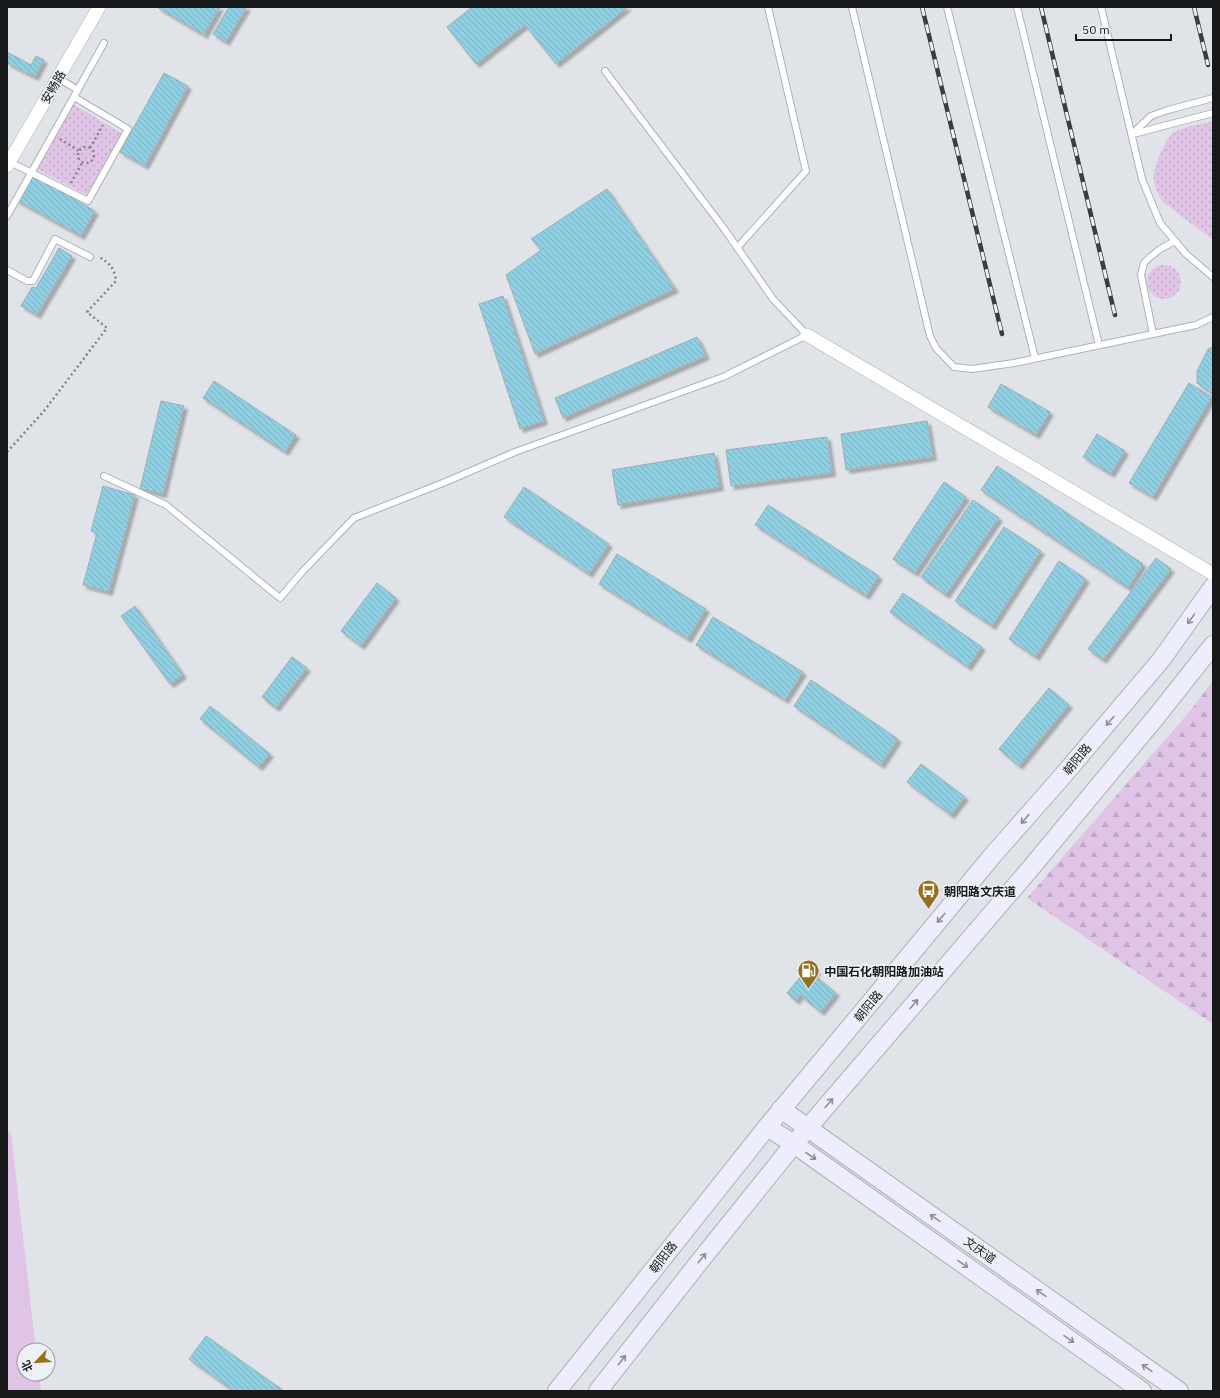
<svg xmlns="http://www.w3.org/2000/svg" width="1220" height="1398" viewBox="0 0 1220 1398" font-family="'IBM Plex Sans','Noto Sans SC',sans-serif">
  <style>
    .grass { fill: url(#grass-dots) }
    .forest { fill: url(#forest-firs) }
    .green { fill: #e0c4e5 }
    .building { fill: url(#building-back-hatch); stroke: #a6acae; filter: url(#shadow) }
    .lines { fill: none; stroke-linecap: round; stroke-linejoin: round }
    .lane-casing { stroke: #adb1b5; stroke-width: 8 }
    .street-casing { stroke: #adb1b5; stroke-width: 14 }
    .secondary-casing { stroke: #adb1b5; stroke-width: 20 }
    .path { stroke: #828487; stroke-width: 2.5; stroke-dasharray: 2 3; stroke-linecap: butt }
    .lane { stroke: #fff; stroke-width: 6 }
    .street { stroke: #fff; stroke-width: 13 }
    .secondary { stroke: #eeedfd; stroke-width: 18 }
    .rail-casing { stroke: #3b3c3e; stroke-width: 4.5 }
    .rail { stroke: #edf1f5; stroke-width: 3; stroke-dasharray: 9; stroke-linecap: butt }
    .oneway { stroke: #8d8d96 }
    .labels { text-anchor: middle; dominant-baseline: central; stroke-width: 3; stroke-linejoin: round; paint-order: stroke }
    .street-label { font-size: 12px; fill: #171819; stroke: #edf1f5 }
    .poi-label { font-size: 12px; font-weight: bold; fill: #171819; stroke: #edf1f5; text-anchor: start }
  </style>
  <defs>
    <pattern id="grass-dots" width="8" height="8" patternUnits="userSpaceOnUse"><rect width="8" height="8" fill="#e0c4e5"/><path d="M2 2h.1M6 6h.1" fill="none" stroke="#bfa8c4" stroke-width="1.8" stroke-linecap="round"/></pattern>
    <pattern id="forest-firs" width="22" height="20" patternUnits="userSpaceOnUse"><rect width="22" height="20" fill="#e0c4e5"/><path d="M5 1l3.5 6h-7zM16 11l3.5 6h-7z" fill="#bfa8c4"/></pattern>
    <pattern id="building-back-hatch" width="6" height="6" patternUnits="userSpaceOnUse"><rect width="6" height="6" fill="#8dd0e4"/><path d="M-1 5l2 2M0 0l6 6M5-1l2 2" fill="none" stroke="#79b2c3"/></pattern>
    <filter id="shadow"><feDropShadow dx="3.5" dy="3.5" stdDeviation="1" flood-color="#0004"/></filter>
  </defs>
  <rect width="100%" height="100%" fill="#e0e4e8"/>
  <g class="grass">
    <polygon points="73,104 123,134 87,195 35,168"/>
    <path d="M1213,121V240L1163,202C1150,182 1152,171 1162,150C1165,145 1167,138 1172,134C1180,127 1202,124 1213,121Z"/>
    <circle cx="1164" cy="282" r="17"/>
  </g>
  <polygon class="forest" points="1213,681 1213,1024 1027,898 1190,711"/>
  <polygon class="green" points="7,1131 11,1133 36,1350 24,1350 24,1374 39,1374 41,1391 7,1391"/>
  <g class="building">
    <polygon points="157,7 220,7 204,35"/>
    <polygon points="229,7 247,7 226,42 213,34"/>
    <polygon points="472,7 628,7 556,64 525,25 476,64 447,27"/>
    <polygon points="7,52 31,65 36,56 44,60 35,77 7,63"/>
    <polygon points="164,73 188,86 145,166 120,152"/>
    <polygon points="30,174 95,211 81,236 16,200"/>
    <polygon points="607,189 675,289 535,354 506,275 541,250 531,239"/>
    <polygon points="59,248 72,256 37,315 21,306 32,287 36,288"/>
    <polygon points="503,296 544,421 520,429 479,304"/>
    <polygon points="697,337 706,356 563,418 555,398"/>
    <polygon points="1213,347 1213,394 1197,383 1197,371 1208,349"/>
    <polygon points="214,381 296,435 285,452 203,398"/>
    <polygon points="1189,383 1212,397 1153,497 1129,483"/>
    <polygon points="1001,384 1050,412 1036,435 988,407"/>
    <polygon points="161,401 184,406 163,494 140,489"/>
    <polygon points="927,421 933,457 846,470 841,434"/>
    <polygon points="1097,434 1125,451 1111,474 1083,457"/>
    <polygon points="827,437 832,473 731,486 726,450"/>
    <polygon points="714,453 720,487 618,505 612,470"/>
    <polygon points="997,466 1143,564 1128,588 981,490"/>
    <polygon points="944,482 966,497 915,573 893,559"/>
    <polygon points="103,486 135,495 109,592 83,585 97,533 91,531"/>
    <polygon points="524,487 609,544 589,574 504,517"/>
    <polygon points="973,500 999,518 946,595 921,577"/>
    <polygon points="768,505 879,576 866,596 755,525"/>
    <polygon points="1004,527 1041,551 992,626 955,601"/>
    <polygon points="617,554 706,609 688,639 599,584"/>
    <polygon points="1156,558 1171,569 1103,660 1088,649"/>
    <polygon points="1059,561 1086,579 1036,657 1009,639"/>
    <polygon points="377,583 396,598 361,646 341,631"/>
    <polygon points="903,593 982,647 968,667 890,612"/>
    <polygon points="135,606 183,675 170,684 121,616"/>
    <polygon points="713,617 803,672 785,700 696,645"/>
    <polygon points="292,657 307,668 276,708 262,697"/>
    <polygon points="811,680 898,739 881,765 794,706"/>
    <polygon points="1049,688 1069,705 1019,766 999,749"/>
    <polygon points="210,706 270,754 259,767 200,719"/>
    <polygon points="921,764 965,797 951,815 907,782"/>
    <polygon points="810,965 817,971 814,975 836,993 821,1012 800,995 796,1001 787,993"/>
    <polygon points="206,1336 284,1391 234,1391 189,1359"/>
  </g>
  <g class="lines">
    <defs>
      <g id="lane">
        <polyline points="852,7 930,336 936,348 954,367 972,369 1014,363 1196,325 1213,317"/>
        <polyline points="947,7 1035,358"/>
        <polyline points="1017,7 1099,345"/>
        <polyline points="1101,7 1142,179 1160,223 1186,254 1213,277"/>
        <polyline points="58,78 78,90"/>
        <polyline points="1132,134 1151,116 1168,110 1213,98"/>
        <polyline points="1133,134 1213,113"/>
        <polyline points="10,162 88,201 128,129 74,97"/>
        <polyline points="7,216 104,43"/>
        <polyline points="737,248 806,171 768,7"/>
        <polyline points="7,270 27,281 33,281 55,239 90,257"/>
        <polyline points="1153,334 1141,275 1144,263 1149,258 1160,249 1175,241"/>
        <polyline points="104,476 166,505 280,598 302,572 354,518 443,483 515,452 723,377 807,335 773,299 725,230 605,71"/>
      </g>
      <g id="street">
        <polyline points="7,166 99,7"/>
        <polyline points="807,335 1213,574"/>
      </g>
      <g id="secondary">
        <polyline points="781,1109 1179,1391"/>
        <polyline points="767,1127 794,1144 1142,1391"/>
        <polyline points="557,1391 767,1127 993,855 1060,779 1161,660 1213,587"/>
        <polyline points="598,1391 700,1261 794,1144 1030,869 1156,717 1213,645"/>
      </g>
    </defs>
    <use href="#lane" class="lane-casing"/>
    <use href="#street" class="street-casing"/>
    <use href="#secondary" class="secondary-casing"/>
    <g class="path">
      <polyline points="60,139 79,151"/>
      <circle cx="86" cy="155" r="8"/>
      <polyline points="90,148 103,125"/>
      <polyline points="71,183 82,163"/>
      <path d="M7,452L44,411L107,328L87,312L116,281C114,267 110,264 98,256"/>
      <polyline points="7,465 7,466"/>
    </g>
    <use href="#lane" class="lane"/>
    <use href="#street" class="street"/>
    <use href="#secondary" class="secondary"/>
    <defs>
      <g id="rail">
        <polyline points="922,7 1002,334"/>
        <polyline points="1041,7 1115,315"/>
        <polyline points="1194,7 1208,65"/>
      </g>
    </defs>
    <use href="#rail" class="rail-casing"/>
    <use href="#rail" class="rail"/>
  </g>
  <defs><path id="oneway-shaft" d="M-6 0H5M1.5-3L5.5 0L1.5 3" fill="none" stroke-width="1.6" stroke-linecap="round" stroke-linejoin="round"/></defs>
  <g class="oneway">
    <use href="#oneway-shaft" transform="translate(1191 619) rotate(125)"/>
    <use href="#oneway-shaft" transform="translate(1110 721) rotate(130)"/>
    <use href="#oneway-shaft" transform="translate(1025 819) rotate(131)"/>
    <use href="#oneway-shaft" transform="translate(941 918) rotate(130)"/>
    <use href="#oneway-shaft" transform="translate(914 1004) rotate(-49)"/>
    <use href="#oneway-shaft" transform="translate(829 1103) rotate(-49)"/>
    <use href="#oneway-shaft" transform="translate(811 1156) rotate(35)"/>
    <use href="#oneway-shaft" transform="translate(935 1218) rotate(-145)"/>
    <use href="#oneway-shaft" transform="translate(702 1258) rotate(-51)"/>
    <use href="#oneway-shaft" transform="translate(963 1264) rotate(35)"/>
    <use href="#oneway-shaft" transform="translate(1041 1293) rotate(-145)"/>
    <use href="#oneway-shaft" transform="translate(1069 1339) rotate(35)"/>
    <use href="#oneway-shaft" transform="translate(622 1360) rotate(-52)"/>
    <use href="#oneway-shaft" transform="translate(1147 1368) rotate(-145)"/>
  </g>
  <defs>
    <symbol id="bus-pin" viewBox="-11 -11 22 30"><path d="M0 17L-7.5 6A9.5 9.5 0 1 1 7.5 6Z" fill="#986f1b" stroke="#edf1f5"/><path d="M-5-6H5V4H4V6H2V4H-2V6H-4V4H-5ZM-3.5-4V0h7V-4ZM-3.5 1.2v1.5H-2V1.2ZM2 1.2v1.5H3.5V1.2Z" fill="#fff"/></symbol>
    <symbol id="fuel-pin" viewBox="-11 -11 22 30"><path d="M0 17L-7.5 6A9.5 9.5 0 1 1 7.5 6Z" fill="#986f1b" stroke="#edf1f5"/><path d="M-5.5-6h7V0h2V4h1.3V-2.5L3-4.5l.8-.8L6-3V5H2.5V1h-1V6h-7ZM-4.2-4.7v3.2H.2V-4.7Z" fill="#fff"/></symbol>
  </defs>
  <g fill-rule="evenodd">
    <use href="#bus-pin" x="916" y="878" width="25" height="34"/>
    <use href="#fuel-pin" x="796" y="958" width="25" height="34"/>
  </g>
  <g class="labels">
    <g class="street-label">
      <text transform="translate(53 87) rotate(-60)">安畅路</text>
      <text transform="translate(1077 759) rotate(-50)">朝阳路</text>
      <text transform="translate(868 1006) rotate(-50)">朝阳路</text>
      <text transform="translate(980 1250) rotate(35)">文庆道</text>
      <text transform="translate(663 1257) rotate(-52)">朝阳路</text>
    </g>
    <g class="poi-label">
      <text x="944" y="891">朝阳路文庆道</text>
      <text x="824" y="971">中国石化朝阳路加油站</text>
    </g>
  </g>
  <rect width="1220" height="1398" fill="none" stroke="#171819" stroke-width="16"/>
  <g transform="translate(36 1362) rotate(245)"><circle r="19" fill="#edf1f5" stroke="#979a9d"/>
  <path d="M0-3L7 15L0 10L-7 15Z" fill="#986f1b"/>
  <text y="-6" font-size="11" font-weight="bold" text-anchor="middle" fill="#171819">北</text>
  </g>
  <path d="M1076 34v6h95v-6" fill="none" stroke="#171819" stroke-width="2"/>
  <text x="1082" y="34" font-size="12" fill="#171819" stroke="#edf1f5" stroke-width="3" paint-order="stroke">50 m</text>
</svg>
